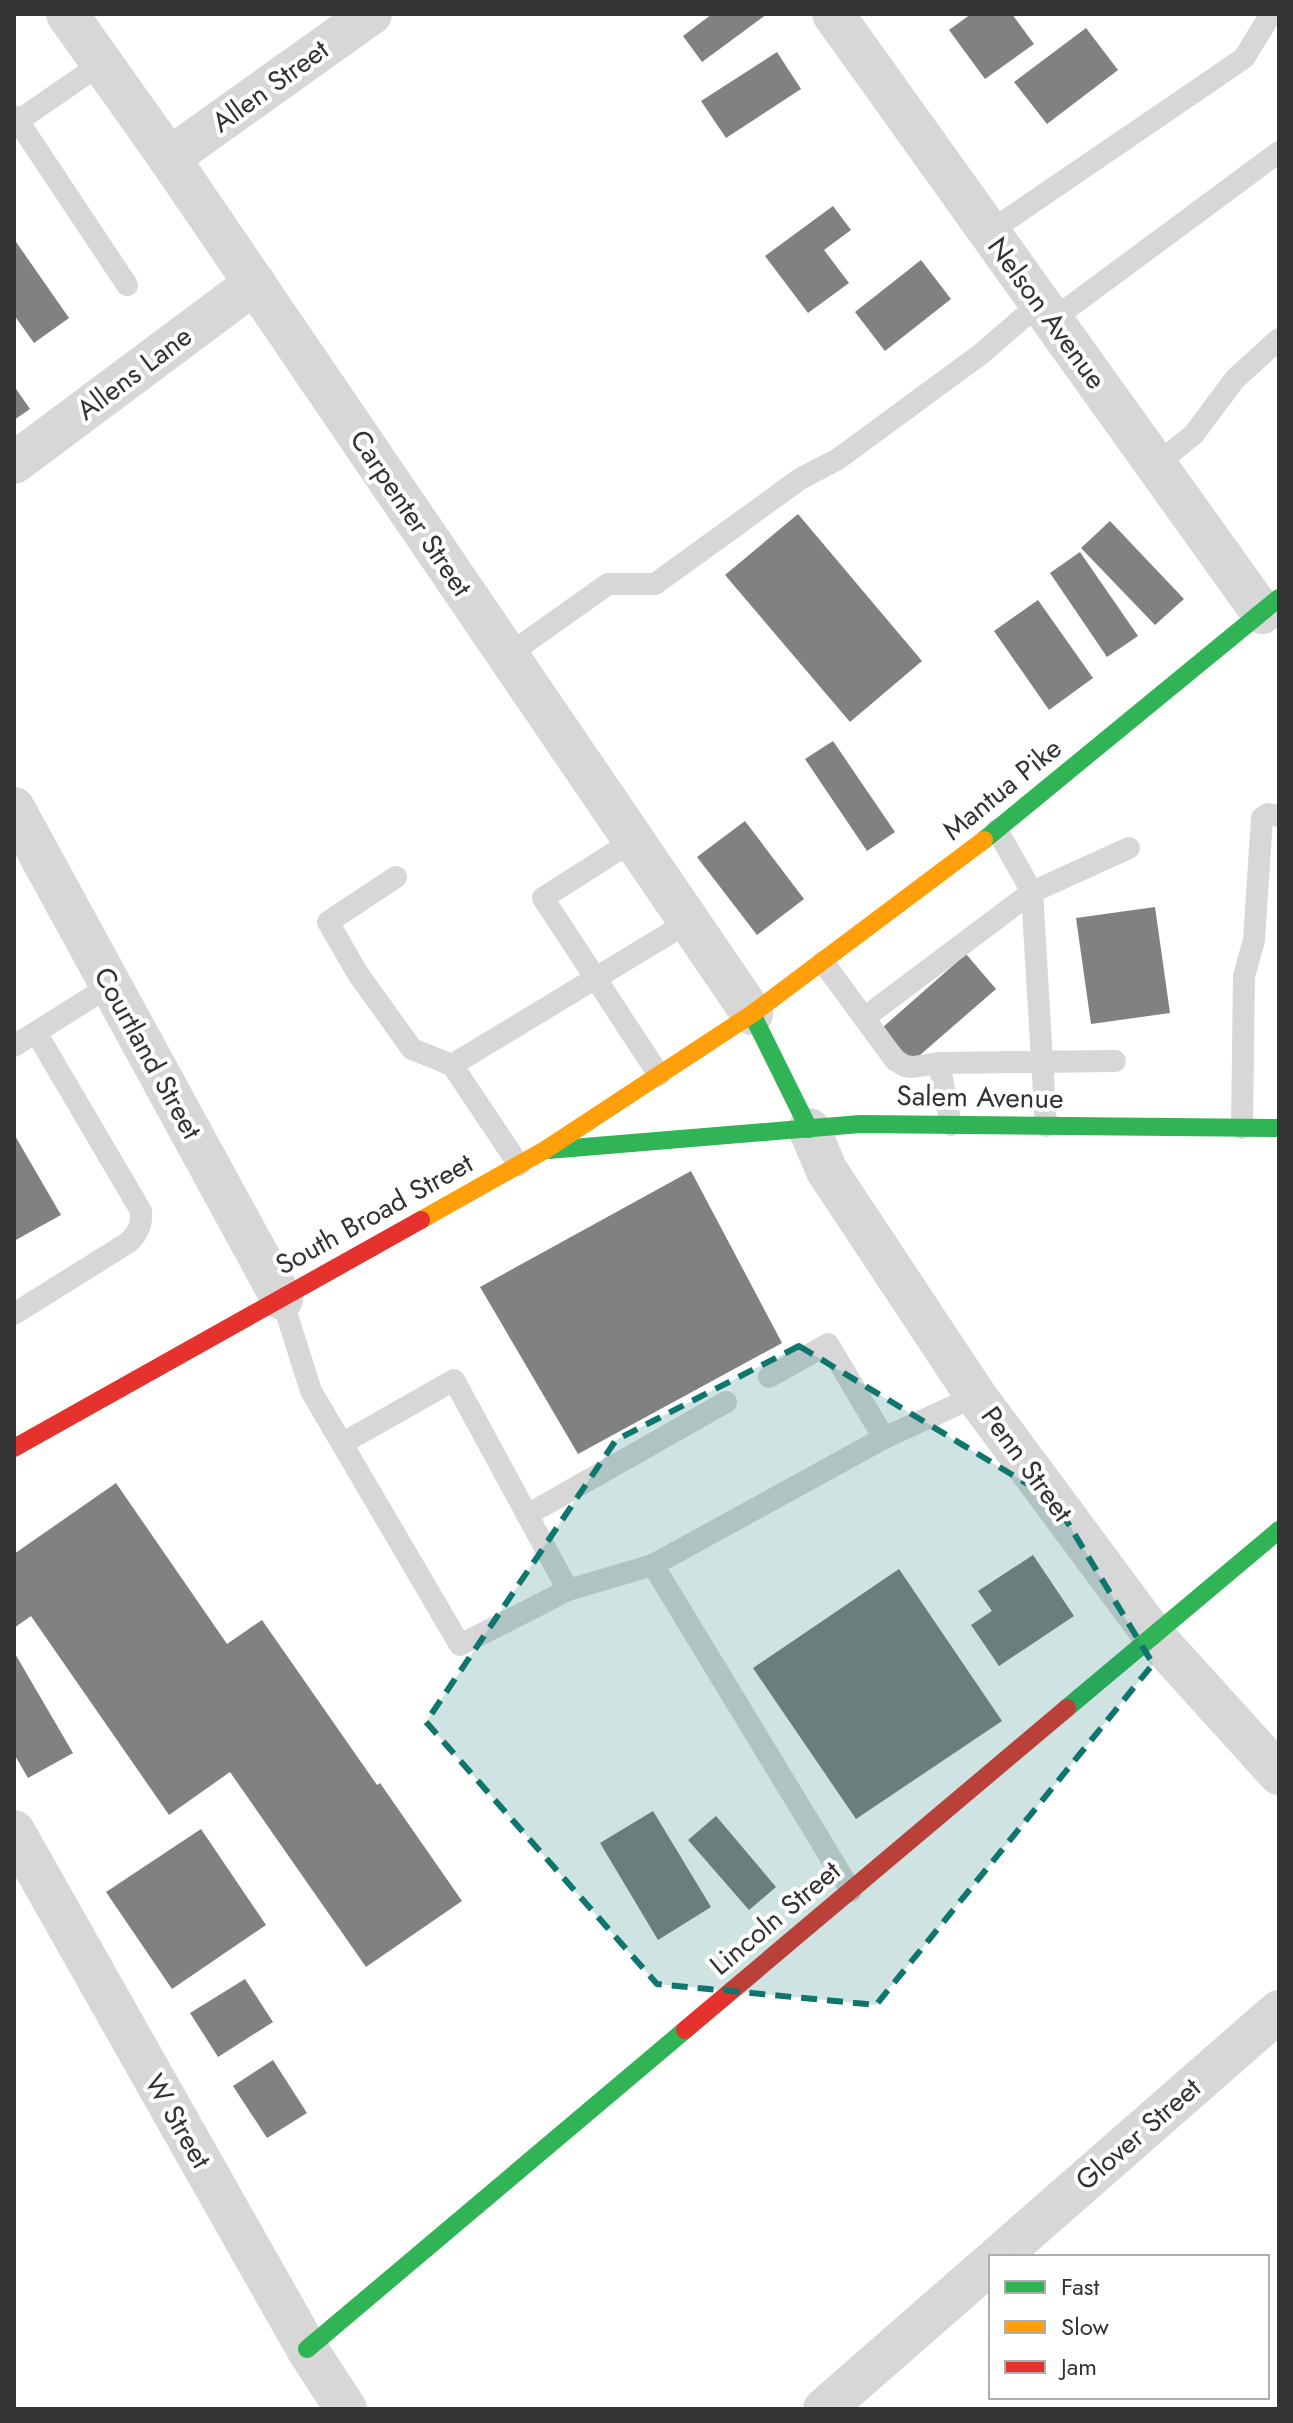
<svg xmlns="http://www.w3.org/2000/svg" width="1293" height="2423" viewBox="0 0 1293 2423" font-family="Jost,sans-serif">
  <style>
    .building { fill: #818181 }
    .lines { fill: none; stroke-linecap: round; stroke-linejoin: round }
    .lane { stroke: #d7d7d7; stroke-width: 22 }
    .street { stroke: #d7d7d7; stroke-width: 42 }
    .fast { stroke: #30b455; stroke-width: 18 }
    .slow { stroke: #ff9f0a; stroke-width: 18 }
    .jam { stroke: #e5322d; stroke-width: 18 }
    .marked { fill: #0f766e; fill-opacity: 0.2; stroke: #0f766e; stroke-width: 6; stroke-dasharray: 16 10; stroke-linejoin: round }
    .labels { text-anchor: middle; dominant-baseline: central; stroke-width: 8; stroke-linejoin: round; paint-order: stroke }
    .street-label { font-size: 28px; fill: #333; stroke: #fff }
  </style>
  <rect width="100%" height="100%" fill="#fff"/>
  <g class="building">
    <polygon points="712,14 767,14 702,62 683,36"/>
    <polygon points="971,14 1012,14 1034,44 985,79 949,30"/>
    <polygon points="1086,28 1118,70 1047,124 1014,82"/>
    <polygon points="777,52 801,89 726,138 701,101"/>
    <polygon points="833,206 851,230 824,250 849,283 808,313 765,256"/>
    <polygon points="14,239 69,318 34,343 14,315"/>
    <polygon points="921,260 951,299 885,351 855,312"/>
    <polygon points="14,386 30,409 14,420"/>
    <polygon points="798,514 922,661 850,722 725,575"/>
    <polygon points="1110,521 1184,599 1155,625 1081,548"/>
    <polygon points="1080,552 1138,636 1107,657 1050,573"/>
    <polygon points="1038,600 1093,678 1049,710 994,631"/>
    <polygon points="833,741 895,832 867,851 805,759"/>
    <polygon points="745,821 804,899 757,935 697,857"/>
    <polygon points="1155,907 1170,1013 1091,1024 1076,918"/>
    <polygon points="966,954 996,989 912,1062 882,1028"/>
    <polygon points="14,1134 61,1215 14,1241"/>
    <polygon points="691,1171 782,1343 578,1454 480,1287"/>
    <polygon points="116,1483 227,1644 262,1620 377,1785 380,1783 462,1901 366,1967 230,1772 169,1815 31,1616 14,1628 14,1554"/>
    <polygon points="1033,1555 1074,1616 999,1666 971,1625 992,1611 978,1591"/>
    <polygon points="899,1569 1002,1721 856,1819 753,1668"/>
    <polygon points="14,1652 73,1753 28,1778 14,1754"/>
    <polygon points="653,1811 711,1907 658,1940 600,1843"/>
    <polygon points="716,1816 776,1887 749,1910 688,1840"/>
    <polygon points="201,1829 266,1925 172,1989 106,1892"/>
    <polygon points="245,1979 273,2022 218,2057 190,2013"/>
    <polygon points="273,2060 307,2113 267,2138 233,2086"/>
  </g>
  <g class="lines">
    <g class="lane">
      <polyline points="14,116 18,121 102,63"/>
      <polyline points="18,121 127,285"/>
      <polyline points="989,232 1244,58 1271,14"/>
      <polyline points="1052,320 1279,152"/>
      <polyline points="1156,465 1194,434 1235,379 1279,339"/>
      <polyline points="508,655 608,584 655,584 800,479 838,459 981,354 1040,303"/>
      <polyline points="997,830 1032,892 1046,1126"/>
      <polyline points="634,840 543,898 659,1075"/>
      <polyline points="396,877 328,922 358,974 412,1049 452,1065 690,921"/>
      <polyline points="823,962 895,1060 905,1066 913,1067 939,1063 1115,1061"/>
      <polyline points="864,1018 1032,892 1129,848"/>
      <polyline points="14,1046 111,985"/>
      <polyline points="939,1063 951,1125"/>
      <polyline points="452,1065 519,1165"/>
      <polyline points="1242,1128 1244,976 1254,940 1262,818 1268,814 1279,816"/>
      <polyline points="282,1299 311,1391 460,1645 568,1590 653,1565 884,1438 976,1396"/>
      <path d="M14,1314L129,1242C139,1232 142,1224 141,1211L37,1034"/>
      <polyline points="769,1377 828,1344 884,1438"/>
      <polyline points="343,1443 454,1380 568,1590"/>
      <polyline points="527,1515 726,1402"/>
      <polyline points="653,1565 851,1891"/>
    </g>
    <g class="street">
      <polyline points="67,14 169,158 752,1014"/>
      <polyline points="833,14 1262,613"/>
      <polyline points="169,158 371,14"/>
      <polyline points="14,463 255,283"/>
      <polyline points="14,808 282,1299"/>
      <polyline points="809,1129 827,1171 976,1396 1154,1636 1279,1774"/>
      <polyline points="14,1831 307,2349 346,2409"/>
      <polyline points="998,2257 1279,2011"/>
      <polyline points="824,2409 991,2263"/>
    </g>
    <g class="fast">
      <polyline points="984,840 1279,598"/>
      <polyline points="752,1014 809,1129"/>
      <polyline points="548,1150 860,1124 1279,1128"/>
      <polyline points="1067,1708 1279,1530"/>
      <polyline points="307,2349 685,2030"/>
    </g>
    <polyline class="slow" points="421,1220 545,1150 752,1014 984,840"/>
    <g class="jam">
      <polyline points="14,1448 421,1220"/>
      <polyline points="685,2030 1067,1708"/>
    </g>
  </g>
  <path class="marked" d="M799,1346L1054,1500L1153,1664L876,2005L657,1984L426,1722L616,1440Z"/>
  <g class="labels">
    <g class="street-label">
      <text transform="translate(270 86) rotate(-36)">Allen Street</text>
      <text transform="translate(1047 313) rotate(54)">Nelson Avenue</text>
      <text transform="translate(134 373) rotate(-37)">Allens Lane</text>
      <text transform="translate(411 513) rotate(56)">Carpenter Street</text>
      <text transform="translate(1002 789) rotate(-39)">Mantua Pike</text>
      <text transform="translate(148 1053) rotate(61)">Courtland Street</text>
      <text transform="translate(980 1097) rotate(1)">Salem Avenue</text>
      <text transform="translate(374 1214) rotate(-29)">South Broad Street</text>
      <text transform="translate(1027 1464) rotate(54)">Penn Street</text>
      <text transform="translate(775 1918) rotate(-40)">Lincoln Street</text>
      <text transform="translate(178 2121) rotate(60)">W Street</text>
      <text transform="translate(1138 2134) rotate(-41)">Glover Street</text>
    </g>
  </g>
  <rect width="1293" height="2423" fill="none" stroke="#333333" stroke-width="32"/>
  <rect x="989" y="2255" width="280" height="144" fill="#ffffff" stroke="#adadad" stroke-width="2"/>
  <rect x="1005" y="2281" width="40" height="12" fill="#30b455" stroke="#adadad" stroke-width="2"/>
  <text x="1061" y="2295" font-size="24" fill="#333333">Fast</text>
  <rect x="1005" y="2321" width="40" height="12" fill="#ff9f0a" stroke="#adadad" stroke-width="2"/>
  <text x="1061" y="2335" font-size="24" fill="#333333">Slow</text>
  <rect x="1005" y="2361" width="40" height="12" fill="#e5322d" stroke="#adadad" stroke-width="2"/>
  <text x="1061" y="2375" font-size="24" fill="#333333">Jam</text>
</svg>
